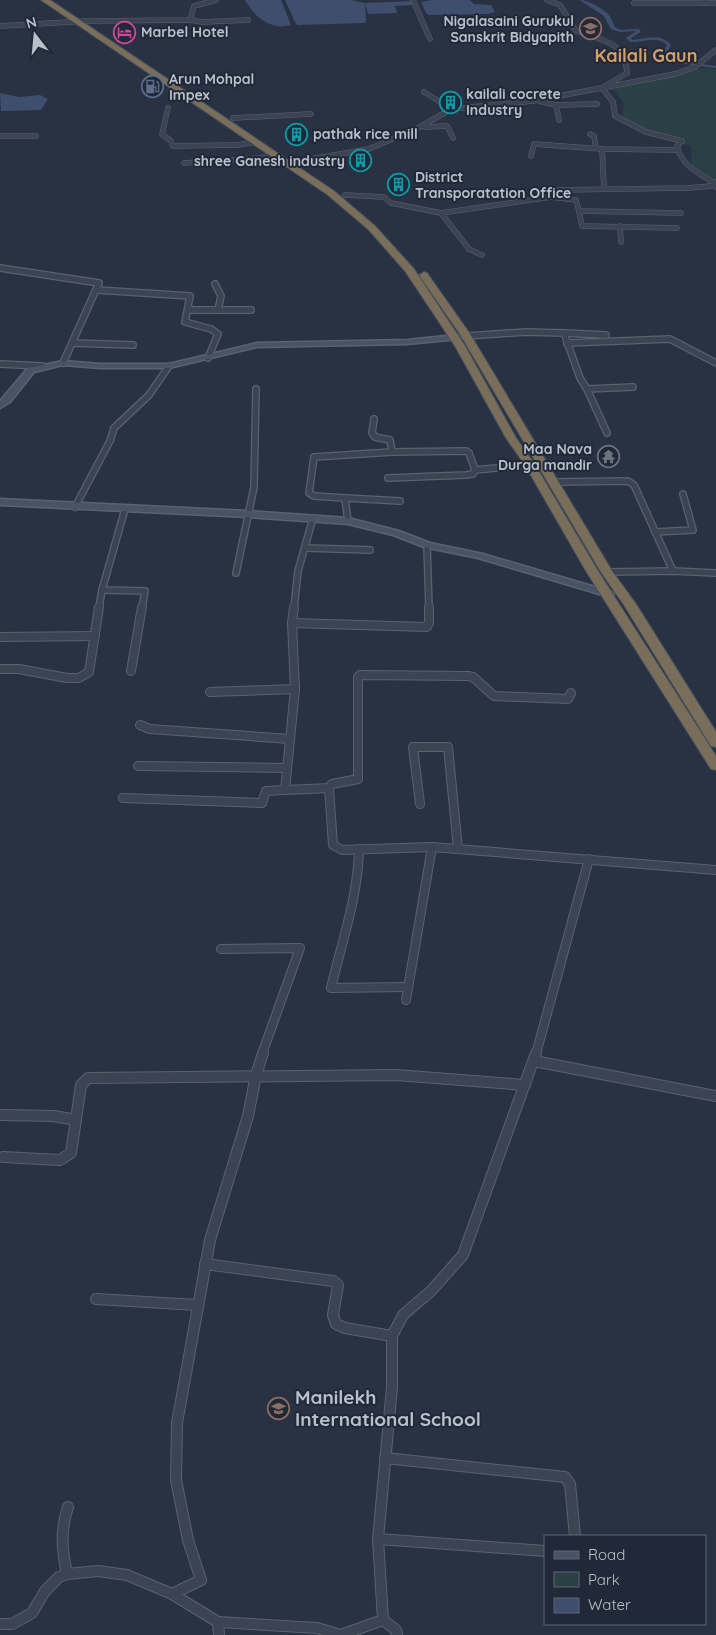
<svg xmlns="http://www.w3.org/2000/svg" width="716" height="1635" viewBox="0 0 716 1635" font-family="Quicksand,sans-serif">
  <style>
    .green { fill: #2a4044 }
    .water { fill: #3e4e6c }
    .lines { fill: none; stroke-linecap: round; stroke-linejoin: round }
    .canal { fill: #3e4e6c; fill-rule: evenodd }
    .street-far3-casing { stroke: #5a6270; stroke-width: 5.5 }
    .street-far2-casing { stroke: #5a6270; stroke-width: 8 }
    .street-far1-casing { stroke: #5a6270; stroke-width: 10 }
    .street-casing { stroke: #5a6270; stroke-width: 12 }
    .secondary-casing { stroke: #5a6270; stroke-width: 3 }
    .highway-casing { stroke: #474f5d; stroke-width: 2 }
    .street-far3 { stroke: #3c4453; stroke-width: 4.5 }
    .street-far2 { stroke: #3c4453; stroke-width: 5.5 }
    .street-far1 { stroke: #3c4453; stroke-width: 8 }
    .street { stroke: #3c4453; stroke-width: 10 }
    .secondary { fill: #4a5366; fill-rule: evenodd }
    .highway { fill: #796e59; fill-rule: evenodd }
    .labels { text-anchor: middle; dominant-baseline: central; stroke-width: 4; stroke-linejoin: round; paint-order: stroke }
    .far-poi-label { font-size: 14px; font-weight: bold; fill: #b9c0cc; stroke: #212938; text-anchor: start }
    .far-district-label { font-size: 18px; font-weight: bold; fill: #d59f6c; stroke: #212938 }
    .near-poi-label { font-size: 19px; font-weight: bold; fill: #b9c0cc; stroke: #212938; text-anchor: start }
  </style>
  <rect width="100%" height="100%" fill="#283243"/>
  <polygon class="green" points="708,67 716,70 716,181 692,167 691,146 640,128 622,118 624,104 612,87 645,82"/>
  <g class="water">
    <path d="M245,0H281L291,25C272,31 254,17 245,0Z"/>
    <polygon points="285,0 351,0 365,3 412,1 413,5 395,6 397,13 368,14 365,4 366,22 364,23 298,25 296,24"/>
    <polygon points="432,0 470,0 474,4 491,5 495,12 488,14 429,15 426,13 421,2"/>
    <polygon points="0,93 19,97 40,95 48,99 41,110 1,111"/>
  </g>
  <g class="lines">
    <path class="canal" d="M579,0C589,0 602,8 609,15C612,19 613,23 615,27L621,30L639,29L641,32L631,38L633,40C647,38 661,33 671,45L665,57L671,60L716,66V68L670,62L660,59L667,45C657,35 642,43 630,42L626,38L636,31L620,32L611,29L604,16Z"/>
    <defs>
      <g id="street-far3">
        <polyline points="413,0 430,39"/>
        <path d="M547,0L560,5L576,31C599,39 626,41 627,73L602,88L613,102L615,116L646,132L682,141L677,146C681,165 699,174 715,183L716,187"/>
        <polyline points="704,0 705,3 716,3"/>
        <polyline points="634,3 705,3"/>
        <polyline points="190,20 202,22 248,20"/>
        <polyline points="0,26 87,21 190,20 194,6 216,0"/>
        <polyline points="424,92 451,109"/>
        <polyline points="539,101 556,105 559,120"/>
        <polyline points="556,105 597,104"/>
        <polyline points="168,108 162,134 171,141 173,146 238,145 255,142"/>
        <polyline points="233,118 311,114"/>
        <polyline points="425,127 447,126 453,138"/>
        <polyline points="590,134 594,136 596,148"/>
        <polyline points="0,136 36,136"/>
        <polyline points="602,149 604,188"/>
        <polyline points="531,156 534,144 602,149 677,150"/>
        <polyline points="184,163 261,158 273,154"/>
        <polyline points="288,163 369,149 420,127 451,109 533,101 675,74 695,67 716,50"/>
        <polyline points="345,195 384,197 391,203 441,213 551,197 556,190 688,188 711,186 716,182"/>
        <polyline points="551,197 576,200 579,211 681,213"/>
        <polyline points="579,211 582,226 677,228"/>
        <polyline points="441,213 469,249 482,255"/>
        <polyline points="620,226 621,242"/>
      </g>
      <g id="street-far2">
        <polyline points="0,268 99,283 63,363"/>
        <polyline points="215,284 221,296 218,310"/>
        <polyline points="97,290 190,296 185,322 211,329 218,334 208,358"/>
        <polyline points="188,310 251,310"/>
        <polyline points="564,333 606,335"/>
        <polyline points="466,336 526,332 564,333 580,378 587,389 633,387"/>
        <polyline points="72,343 133,345"/>
        <polyline points="567,343 670,339 716,363"/>
        <polyline points="0,364 42,366"/>
        <polyline points="587,389 607,433"/>
        <polyline points="374,419 372,433 375,437 390,440 392,452"/>
        <polyline points="388,478 466,475 473,474 475,470 530,465"/>
        <polyline points="554,482 628,481 634,485 673,571"/>
        <polyline points="345,498 400,501"/>
        <polyline points="75,507 110,441 114,428 149,395 169,366"/>
        <polyline points="125,509 102,590 145,591 142,608"/>
        <polyline points="348,521 345,498 314,496 309,493 314,457 392,452 466,451 469,453 475,470"/>
        <polyline points="655,532 693,530 683,494"/>
        <polyline points="427,545 429,608"/>
        <polyline points="306,548 370,550"/>
        <polyline points="607,572 673,571 716,573"/>
        <polyline points="236,573 254,487 256,389"/>
        <polyline points="99,608 102,590"/>
        <polyline points="294,608 298,571 313,518"/>
      </g>
      <g id="street-far1">
        <polyline points="429,607 429,623 427,627 292,623 295,689 285,790 329,788 333,845 342,850 432,847 716,870"/>
        <polyline points="292,623 294,607"/>
        <polyline points="0,637 95,636"/>
        <polyline points="0,669 19,669 67,678 79,678 89,672 99,607"/>
        <polyline points="131,671 142,607"/>
        <polyline points="210,692 295,689"/>
        <polyline points="140,725 150,729 290,739"/>
        <polyline points="138,766 287,768"/>
        <polyline points="329,788 332,784 358,779 358,677 360,675 468,676 473,677 494,696 568,699 571,693"/>
        <polyline points="123,798 262,803 266,791 285,790"/>
        <polyline points="420,804 413,747 448,747 458,849"/>
        <path d="M359,849C358,897 342,941 331,988L407,987"/>
        <polyline points="221,949 300,948 262,1054"/>
        <polyline points="406,1000 432,847"/>
        <polyline points="536,1054 589,859"/>
      </g>
      <g id="street">
        <polyline points="534,1061 716,1096"/>
        <polyline points="0,1115 54,1116 76,1120"/>
        <polyline points="3,1157 60,1160 71,1153 81,1085 88,1078 396,1075 525,1085"/>
        <polyline points="205,1264 333,1281 338,1285 333,1315 336,1324 345,1328 392,1336"/>
        <polyline points="96,1299 197,1305"/>
        <polyline points="385,1458 565,1477 570,1484 575,1536"/>
        <polyline points="378,1539 545,1551"/>
        <path d="M67,1574C62,1551 60,1530 68,1507"/>
        <polyline points="172,1594 201,1580 188,1540 176,1480 177,1423 210,1240 248,1116 256,1075 263,1053"/>
        <polyline points="383,1620 396,1630 397,1635"/>
        <polyline points="218,1622 219,1635"/>
        <polyline points="0,1624 12,1624 32,1613 45,1591 59,1577 67,1574 98,1571 127,1575 172,1594 218,1622 317,1628 341,1635 383,1620 378,1539 392,1387 392,1336 403,1315 431,1291 463,1255 536,1053"/>
      </g>
      <g id="secondary">
        <polygon points="466,334 470,336 469,338 407,344 257,347 169,368 100,368 63,365 34,372 10,402 0,408 0,401 28,368 63,361 100,364 169,364 257,343 407,340"/>
        <polygon points="0,499 248,511 348,518 399,531 430,543 483,554 612,592 614,594 612,596 606,596 478,558 424,547 393,535 348,524 248,517 0,505"/>
      </g>
      <g id="highway">
        <polygon points="41,0 50,0 334,191 375,226 414,269 465,346 516,438 535,465 598,571 716,756 716,770 711,769 586,571 525,465 506,438 455,346 405,271 369,230 328,195"/>
        <polygon points="424,272 427,273 470,334 612,571 636,604 716,732 716,747 711,746 624,605 601,572 460,334 419,275"/>
      </g>
    </defs>
    <use href="#street-far3" class="street-far3-casing"/>
    <use href="#street-far2" class="street-far2-casing"/>
    <use href="#street-far1" class="street-far1-casing"/>
    <use href="#street" class="street-casing"/>
    <use href="#secondary" class="secondary-casing"/>
    <use href="#highway" class="highway-casing"/>
    <use href="#street-far3" class="street-far3"/>
    <use href="#street-far2" class="street-far2"/>
    <use href="#street-far1" class="street-far1"/>
    <use href="#street" class="street"/>
    <use href="#secondary" class="secondary"/>
    <use href="#highway" class="highway"/>
  </g>
  <defs>
    <symbol id="school-ring" viewBox="-11 -11 22 22"><circle r="9.5" fill="#212938" stroke="#8d6e63" stroke-width="1.5"/><path d="M0-5L7-2L0 1L-7-2ZM-4 1L0 2.5L4 1V4Q0 6-4 4Z" fill="#8d6e63"/></symbol>
    <symbol id="hotel-ring" viewBox="-11 -11 22 22"><circle r="9.5" fill="#212938" stroke="#d1479c" stroke-width="1.5"/><path d="M-6-4.5h1.5V1H6V5H4.5V3h-9V5H-6ZM-4 0a1.8 1.8 0 1 1 3.6 0ZM.5 0V-2.5h3Q6-2.5 6 0Z" fill="#d1479c"/></symbol>
    <symbol id="fuel-ring" viewBox="-11 -11 22 22"><circle r="9.5" fill="#212938" stroke="#5c6f8a" stroke-width="1.5"/><path d="M-5.5-6h7V0h2V4h1.3V-2.5L3-4.5l.8-.8L6-3V5H2.5V1h-1V6h-7ZM-4.2-4.7v3.2H.2V-4.7Z" fill="#5c6f8a"/></symbol>
    <symbol id="building-ring" viewBox="-11 -11 22 22"><circle r="9.5" fill="#212938" stroke="#0f9aa8" stroke-width="1.5"/><path d="M-4-6H4V6H1V3H-1V6H-4ZM-2.5-4.3h1.7v1.8h-1.7ZM.8-4.3h1.7v1.8H.8ZM-2.5-1h1.7V.8h-1.7ZM.8-1h1.7V.8H.8Z" fill="#0f9aa8"/></symbol>
    <symbol id="temple-ring" viewBox="-11 -11 22 22"><circle r="9.5" fill="#212938" stroke="#6b7280" stroke-width="1.5"/><path d="M0-6L5-2H3V0L6.5 2.5H4V6H1.5V3h-3V6H-4V2.5H-6.5L-3 0V-2H-5Z" fill="#6b7280"/></symbol>
  </defs>
  <g fill-rule="evenodd">
    <use href="#school-ring" x="578" y="16" width="25" height="25"/>
    <use href="#hotel-ring" x="112" y="20" width="25" height="25"/>
    <use href="#fuel-ring" x="140" y="74" width="25" height="25"/>
    <use href="#building-ring" x="438" y="90" width="25" height="25"/>
    <use href="#building-ring" x="284" y="122" width="25" height="25"/>
    <use href="#building-ring" x="348" y="148" width="25" height="25"/>
    <use href="#building-ring" x="386" y="172" width="25" height="25"/>
    <use href="#temple-ring" x="596" y="444" width="25" height="25"/>
    <use href="#school-ring" x="266" y="1396" width="25" height="25"/>
  </g>
  <g class="labels">
    <g class="far-poi-label">
      <text x="574" y="21" text-anchor="end">Nigalasaini Gurukul<tspan x="574" dy="16">Sanskrit Bidyapith</tspan></text>
      <text x="141" y="32">Marbel Hotel</text>
      <text x="169" y="79">Arun Mohpal<tspan x="169" dy="16">Impex</tspan></text>
      <text x="466" y="94">kailali cocrete<tspan x="466" dy="16">Industry</tspan></text>
      <text x="313" y="134">pathak rice mill</text>
      <text x="345" y="161" text-anchor="end">shree Ganesh industry</text>
      <text x="415" y="177">District<tspan x="415" dy="16">Transporatation Office</tspan></text>
      <text x="592" y="449" text-anchor="end">Maa Nava<tspan x="592" dy="16">Durga mandir</tspan></text>
    </g>
    <g class="far-district-label">
      <text x="646" y="55">Kailali Gaun</text>
    </g>
    <g class="near-poi-label">
      <text x="295" y="1397">Manilekh<tspan x="295" dy="22">International School</tspan></text>
    </g>
  </g>
  <rect x="544" y="1535" width="162" height="90" fill="#212938" stroke="#5e6573"/>
  <rect x="554" y="1551" width="25" height="8" fill="#4a5366" stroke="#5e6573"/>
  <text x="588" y="1560" font-size="15" fill="#b9c0cc">Road</text>
  <rect x="554" y="1572" width="25" height="15" fill="#2a4044" stroke="#5e6573"/>
  <text x="588" y="1585" font-size="15" fill="#b9c0cc">Park</text>
  <rect x="554" y="1598" width="25" height="15" fill="#3e4e6c" stroke="#5e6573"/>
  <text x="588" y="1610" font-size="15" fill="#b9c0cc">Water</text>
  <g transform="translate(35 35) rotate(344)" stroke="#212938" stroke-width="4" paint-order="stroke">
  <path d="M0-4L9 19L0 12L-9 19Z" fill="#b9c0cc"/>
  <text y="-8" font-size="14" font-weight="bold" text-anchor="middle" fill="#b9c0cc">N</text>
  </g>
</svg>
